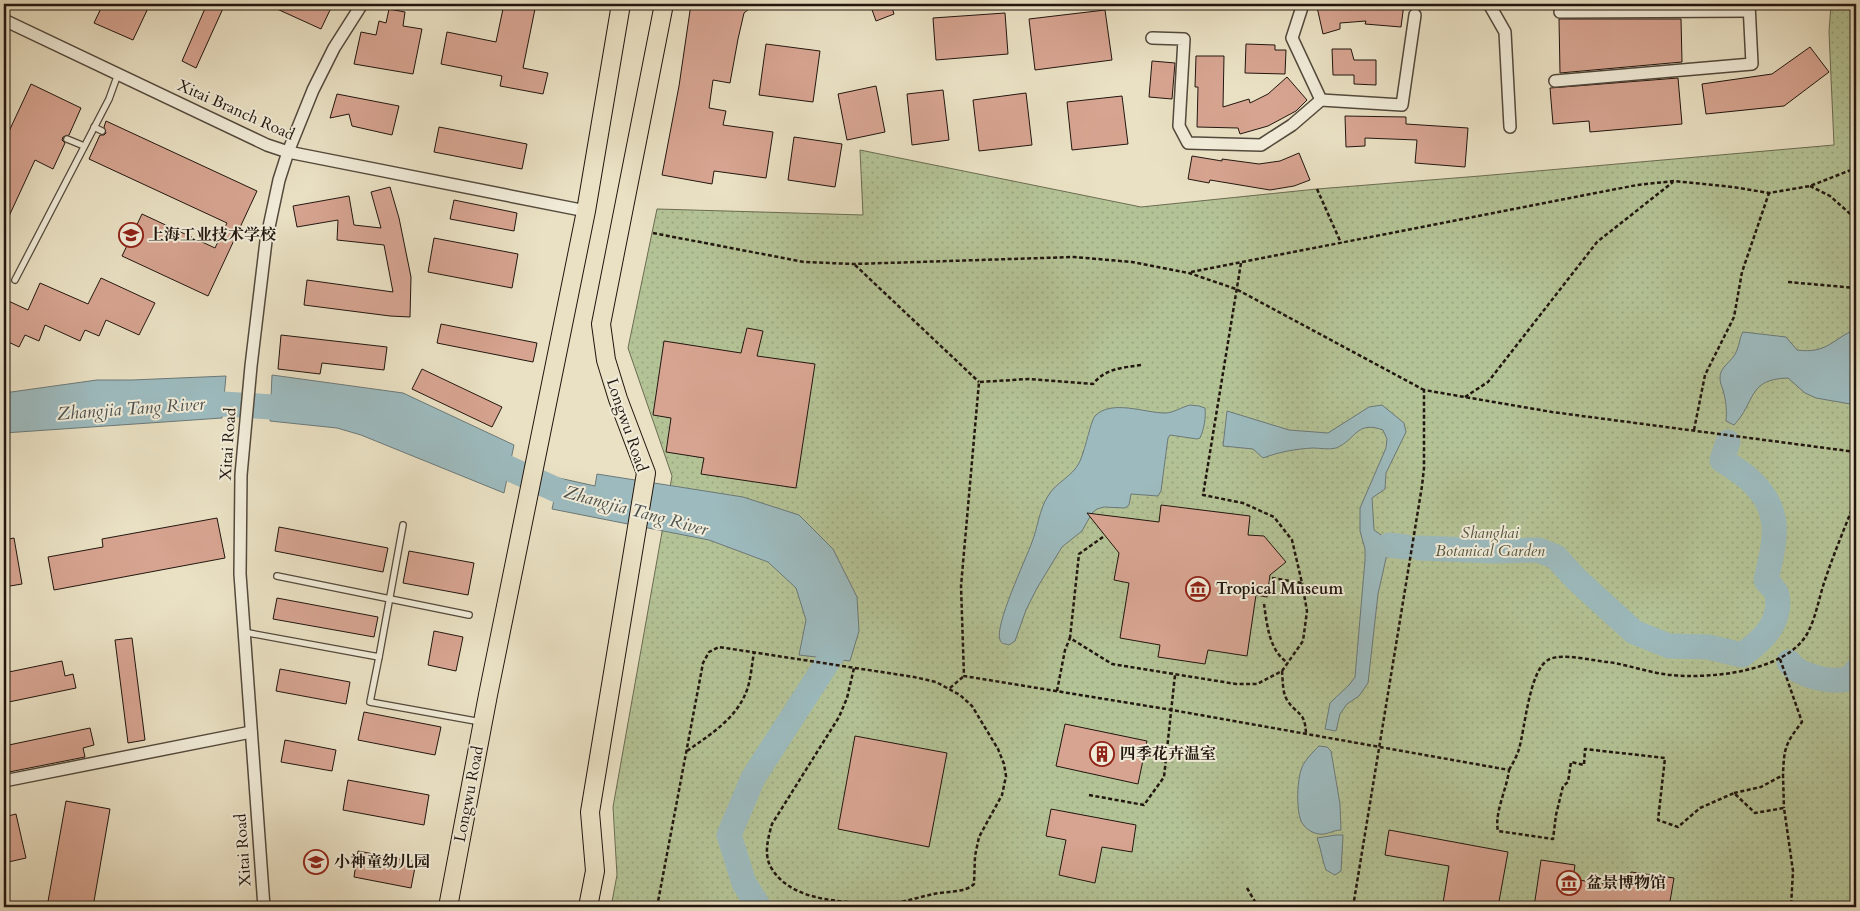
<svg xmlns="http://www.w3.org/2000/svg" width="1860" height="911" viewBox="0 0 1860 911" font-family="Cardo,'Noto Serif SC',serif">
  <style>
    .garden { fill: url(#garden-dots); stroke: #6a6c52 }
    .water { fill: #9dbbbf; stroke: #6b7979 }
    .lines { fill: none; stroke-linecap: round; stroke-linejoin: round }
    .river { stroke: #9dbbbf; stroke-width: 25 }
    .building { fill: #d7a491; stroke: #21160f }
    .service-casing { stroke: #53493c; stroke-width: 8 }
    .minor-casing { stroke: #53493c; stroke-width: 14 }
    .primary-casing { stroke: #21160f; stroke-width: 20 }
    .path { stroke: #21160f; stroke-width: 2.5; stroke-dasharray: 4 2.5; stroke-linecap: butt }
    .service { stroke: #f1ecd9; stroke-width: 5.5 }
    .minor { stroke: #f1ecd9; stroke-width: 11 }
    .primary { stroke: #eae1c4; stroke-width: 18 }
    .labels { text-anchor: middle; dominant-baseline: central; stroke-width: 4; stroke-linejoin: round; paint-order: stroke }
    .street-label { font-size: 16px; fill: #21160f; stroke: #f1ecd9 }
    .poi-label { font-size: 16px; font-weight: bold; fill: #21160f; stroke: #f1ecd9; text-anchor: start }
    .park-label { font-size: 16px; font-style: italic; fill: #54533e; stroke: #f1ecd9 }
    .water-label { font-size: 18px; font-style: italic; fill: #4c504d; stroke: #f1ecd9 }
  </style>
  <defs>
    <pattern id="garden-dots" width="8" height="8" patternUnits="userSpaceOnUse" patternTransform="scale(1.25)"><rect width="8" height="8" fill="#b4c396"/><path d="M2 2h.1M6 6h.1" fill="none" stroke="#9aa780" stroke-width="1.8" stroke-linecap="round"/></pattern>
  </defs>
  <rect width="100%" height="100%" fill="#eae1c4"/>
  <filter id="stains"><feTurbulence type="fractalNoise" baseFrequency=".004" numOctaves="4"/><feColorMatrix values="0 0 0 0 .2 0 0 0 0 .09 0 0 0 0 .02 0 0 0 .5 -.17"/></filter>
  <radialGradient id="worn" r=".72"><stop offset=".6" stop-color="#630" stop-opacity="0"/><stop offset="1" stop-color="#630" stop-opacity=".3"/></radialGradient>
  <polygon class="garden" points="1831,4 1856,4 1856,907 611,907 617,875 613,807 672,476 628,348 657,209 863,215 860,150 1141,207 1317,189 1480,176 1834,145 1829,32"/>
  <g class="water">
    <path d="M1856,329V405L1816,398L1805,393L1788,378C1747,379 1756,402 1734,425L1726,421C1727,410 1726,401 1723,390C1722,387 1720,383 1720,379C1719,366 1733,362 1737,350C1740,343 1739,339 1743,332L1786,337L1797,350C1828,354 1832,339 1856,329Z"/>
    <polygon points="272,375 403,393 514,445 504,493 361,435 337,428 270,421"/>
    <polygon points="226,376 222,418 4,433 4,393 97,380 132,380"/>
    <path d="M1190,405L1199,406L1205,408C1206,418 1204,429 1200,438L1197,439L1170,435L1168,438L1161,491L1158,496L1131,494L1129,505L1125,508L1104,507L1097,509L1092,513L1082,531L1062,547L1037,588L1026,610L1015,641L1009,645C1006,644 1001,644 1000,640C994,626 1026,559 1032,542C1038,527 1039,510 1048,496C1056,482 1072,477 1079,463C1085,452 1090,423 1095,416C1111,399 1145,413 1165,413C1173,413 1182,407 1190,405Z"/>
    <path d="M1382,405L1404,423L1406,432L1386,473L1385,489L1372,498L1374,530L1387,539L1389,545L1378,594L1368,683L1359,696L1347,704L1340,714L1336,731L1325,729L1330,703L1349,685L1355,677L1365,560V549L1360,531V508L1386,448L1387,439L1383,430C1356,420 1356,440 1336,448C1329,450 1320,448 1313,448C1295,449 1279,452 1263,458L1253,449L1223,446L1227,411L1289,430L1328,433L1369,407Z"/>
    <polygon points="597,474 743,497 799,515 833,549 857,597 859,631 850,661 799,655 806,620 796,588 768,562 709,540 552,509 559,478 595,486"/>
    <path d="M1319,746L1327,747L1331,751L1340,804L1341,830C1332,830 1325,837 1315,833C1309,831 1304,827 1301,821C1296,809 1297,779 1302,767C1305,760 1313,752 1319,746Z"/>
    <path d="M1336,835H1343L1341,871L1335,875L1326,870C1322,859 1321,849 1317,838Z"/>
  </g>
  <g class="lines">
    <g class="river">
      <polyline points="191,402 305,409"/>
      <polyline points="479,455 568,495 587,500"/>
      <polyline points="1389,545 1405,547"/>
      <path d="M1420,548L1495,551L1538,550L1556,557L1576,579L1634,632L1669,646L1708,647L1742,655C1762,641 1782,623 1777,595C1776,590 1769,584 1766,580C1775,540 1784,511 1750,480C1741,472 1731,466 1722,460L1728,442"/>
      <path d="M1789,662C1798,676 1831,683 1847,679C1850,678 1854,674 1856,671"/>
      <polyline points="759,907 744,883 729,835 753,778 834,652 830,627"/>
    </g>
  </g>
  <g class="building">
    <polygon points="103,4 150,4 133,40 94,23"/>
    <polygon points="207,4 225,4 196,68 182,61"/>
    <polygon points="266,4 321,4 331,8 321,29"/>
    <polygon points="504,4 536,4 523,68 548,73 543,94 500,86 502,76 441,64 447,32 496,42"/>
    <polygon points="691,4 755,4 744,13 738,39 730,83 713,80 709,108 726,111 723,125 773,132 766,178 714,171 712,184 662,175 679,86"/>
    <polygon points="870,4 891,4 894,14 876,21"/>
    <polygon points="1334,4 1404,4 1401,27 1365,24 1366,21 1340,23 1340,29 1323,34 1317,7"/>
    <polygon points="389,9 405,12 403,26 422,29 413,74 354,64 361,32 376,35 379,21 386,23"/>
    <polygon points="1105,10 1112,60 1035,70 1029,19"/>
    <polygon points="1005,13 1008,54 936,60 933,18"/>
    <polygon points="1559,19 1681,19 1682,62 1560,73"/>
    <polygon points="766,44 820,51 813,102 759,95"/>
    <polygon points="1246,44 1275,45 1275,50 1286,50 1285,74 1245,73"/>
    <polygon points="1810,47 1829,72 1784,106 1706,114 1702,84 1772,74"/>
    <polygon points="1332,49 1351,49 1354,60 1376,60 1376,85 1354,84 1354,75 1333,75"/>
    <polygon points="1196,56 1224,56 1223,107 1249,99 1250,103 1268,94 1287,77 1307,100 1296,111 1268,126 1240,134 1238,128 1197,127 1198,87 1195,87"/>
    <polygon points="1152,61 1175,63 1172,99 1149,97"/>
    <polygon points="1678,78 1682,124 1590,132 1589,121 1553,124 1550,88"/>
    <polygon points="31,84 81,108 69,135 63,137 62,140 65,143 53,169 35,160 4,227 4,142"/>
    <polygon points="876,86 885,132 847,140 838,94"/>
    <polygon points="943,90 949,140 912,145 907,94"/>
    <polygon points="1026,93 1032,145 979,151 973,100"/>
    <polygon points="337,94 399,106 392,135 352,126 349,114 330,118"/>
    <polygon points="1122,96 1128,144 1072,150 1067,102"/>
    <polygon points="1345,116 1406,117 1406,124 1468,128 1465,167 1415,163 1417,140 1365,138 1365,146 1346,147"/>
    <polygon points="106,121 257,191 208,296 122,256 142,214 215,248 227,223 89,159 100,135 104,135 106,133 104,127"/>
    <polygon points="439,127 527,144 522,169 434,152"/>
    <polygon points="794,137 842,144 835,187 788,180"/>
    <polygon points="1299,153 1310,180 1294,186 1270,190 1210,180 1209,183 1188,179 1192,156 1222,161 1222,159 1259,164 1280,161"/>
    <polygon points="390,187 399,218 411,277 410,317 390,316 304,305 307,280 393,292 384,245 337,240 338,220 297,227 293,206 349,196 354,225 381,228 371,192"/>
    <polygon points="454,200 517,213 514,231 450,219"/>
    <polygon points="434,238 518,254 512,288 428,272"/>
    <polygon points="101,278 155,303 139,335 106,320 99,336 85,330 80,341 45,325 39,341 25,335 19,347 4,340 4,299 28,310 40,283 88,304"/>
    <polygon points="441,324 537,343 533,362 437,343"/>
    <polygon points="747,328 763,331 757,356 815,364 796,488 701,474 704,458 666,452 671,418 653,415 664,341 741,353"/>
    <polygon points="281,335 387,347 384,370 322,363 320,374 278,369"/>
    <polygon points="422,369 502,407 492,427 412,389"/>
    <polygon points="1161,505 1250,516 1248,535 1264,536 1286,562 1270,575 1267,597 1256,595 1247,656 1208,650 1205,664 1158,657 1160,645 1120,638 1129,583 1114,580 1119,553 1087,513 1159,522"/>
    <polygon points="217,518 225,558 54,590 48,557 103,547 102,539"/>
    <polygon points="279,527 388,548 383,572 275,551"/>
    <polygon points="14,538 22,584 4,587 4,540"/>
    <polygon points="409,551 474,563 468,595 403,583"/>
    <polygon points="277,598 378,617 374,637 273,619"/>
    <polygon points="434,631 463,637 456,671 428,665"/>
    <polygon points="132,638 145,740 128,743 115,640"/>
    <polygon points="62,661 65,676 73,674 76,688 4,703 4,673"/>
    <polygon points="280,669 350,682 346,704 276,691"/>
    <polygon points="364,712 441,727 435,755 358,740"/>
    <polygon points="1065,724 1147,741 1138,784 1056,766"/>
    <polygon points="90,728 94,745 83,748 85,757 4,773 4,746"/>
    <polygon points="855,736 947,753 929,847 838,829"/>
    <polygon points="285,740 336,750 332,771 281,762"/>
    <polygon points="348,780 429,795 424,825 343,810"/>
    <polygon points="66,801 110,809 93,907 47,907"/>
    <polygon points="1051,809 1136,825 1132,852 1102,847 1095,883 1059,875 1066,840 1046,836"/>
    <polygon points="16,814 26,858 4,863 4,817"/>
    <polygon points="1389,830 1508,852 1498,907 1469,907 1443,903 1449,866 1385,855"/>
    <polygon points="358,851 416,862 411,888 354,877"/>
    <polygon points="1541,860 1575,865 1573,879 1629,888 1631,872 1674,878 1669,907 1583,907 1568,905 1568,907 1534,907"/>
  </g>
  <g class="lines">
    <defs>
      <g id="service">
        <polyline points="94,127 102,131"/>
        <polyline points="67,139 84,146"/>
        <polyline points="15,280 109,99 118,74"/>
        <polyline points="277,576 469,615"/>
        <polyline points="243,632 379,657 403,525"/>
        <polyline points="379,657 370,702 481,722"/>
      </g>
      <g id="minor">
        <polyline points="1489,4 1505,32 1510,127"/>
        <polyline points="1560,12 1749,11"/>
        <polyline points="4,20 267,145 288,152 586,211"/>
        <polyline points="1152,38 1184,39 1179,126 1188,143 1261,145 1292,125 1321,100 1292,38 1303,4"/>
        <polyline points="1555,81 1752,64 1749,4"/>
        <polyline points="1321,100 1402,105 1415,15"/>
        <polyline points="4,781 251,732"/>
        <polyline points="264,907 240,574 241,475 251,366 266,241 279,180 288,152 313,90 334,48 362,4"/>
      </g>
      <g id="primary">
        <polyline points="448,907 488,695 586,211 621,4"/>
        <polyline points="588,907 595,871 590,812 646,473 618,399 606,360 601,324 664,4"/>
      </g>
    </defs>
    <use href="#service" class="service-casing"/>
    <use href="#minor" class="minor-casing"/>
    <use href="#primary" class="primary-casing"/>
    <g class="path">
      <polyline points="1810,186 1830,196 1856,219"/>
      <polyline points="1317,189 1341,243"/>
      <polyline points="653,233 804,262 854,264 1074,257 1132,262 1189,273 1236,289 1424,390"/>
      <polyline points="855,265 979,382"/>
      <polyline points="1191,272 1637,185 1674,181 1733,187 1769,193 1810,186 1856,168"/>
      <polyline points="1788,282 1856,288"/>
      <path d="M1141,365C1122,368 1106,368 1093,384L1029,379L979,382L961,586L964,676L1172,710L1509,770C1507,789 1494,813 1498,831L1553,839L1556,815L1563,786L1568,782L1571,762L1584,765L1585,749L1665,758L1658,820L1678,827L1700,808L1734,793L1755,813L1784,808L1793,871L1791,907"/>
      <polyline points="1465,397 1488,382 1597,242 1673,182"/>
      <polyline points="1694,430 1705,375 1734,317 1742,272 1769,193"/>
      <polyline points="1856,479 1852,509 1856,515"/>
      <polyline points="1103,537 1079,554 1070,638 1112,664 1236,684 1257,684 1282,671 1303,641 1307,611 1302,583 1292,540 1274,517 1243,503 1203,495 1241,263"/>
      <polyline points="1272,578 1302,583"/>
      <path d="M1264,604C1267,624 1269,651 1288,663"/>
      <path d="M1780,659L1802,722C1785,744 1784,748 1783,775"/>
      <path d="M1282,671C1283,680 1282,691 1287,700C1297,716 1305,710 1306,734"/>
      <polyline points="950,688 964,676"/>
      <polyline points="1057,691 1065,650 1070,638"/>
      <path d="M687,751C712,733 738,718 748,687C751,676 752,664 754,652"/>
      <path d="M1509,770C1513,763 1517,756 1519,749C1525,729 1529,671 1548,660C1561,652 1593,661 1608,662C1629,665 1650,673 1671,675C1710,679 1785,672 1807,634C1816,618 1819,597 1825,580C1833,556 1843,532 1852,509"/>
      <polyline points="1734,793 1761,787 1783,775 1784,808"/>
      <polyline points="1089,795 1144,805 1164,777 1175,675"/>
      <polyline points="1247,888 1258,907"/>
      <path d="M657,907L703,663L709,652L719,647L914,677L936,682L960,695L972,706L998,749L1004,764L1006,776L1002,795L979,837L975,856L974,884C965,893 947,891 934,894C919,897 904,902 889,904C881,905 871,903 862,903C831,901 790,898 772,869C763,856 768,838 772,824L839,717L847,698L854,668"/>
      <polyline points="1353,907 1422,486 1424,468 1424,390 1552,412 1856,452"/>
    </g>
    <use href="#service" class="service"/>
    <use href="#minor" class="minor"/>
    <use href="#primary" class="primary"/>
  </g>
  <defs>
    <symbol id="school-ring" viewBox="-11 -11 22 22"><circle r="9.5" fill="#f1ecd9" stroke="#8f2418" stroke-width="1.5"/><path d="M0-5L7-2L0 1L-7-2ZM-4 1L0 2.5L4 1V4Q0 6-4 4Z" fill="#8f2418"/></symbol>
    <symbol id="museum-ring" viewBox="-11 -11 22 22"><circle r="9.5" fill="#f1ecd9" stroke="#8f2418" stroke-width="1.5"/><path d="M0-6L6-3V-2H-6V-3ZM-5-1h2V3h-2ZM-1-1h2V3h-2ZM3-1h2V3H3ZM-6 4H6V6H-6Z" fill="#8f2418"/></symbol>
    <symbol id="building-ring" viewBox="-11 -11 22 22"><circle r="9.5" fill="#f1ecd9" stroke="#8f2418" stroke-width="1.5"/><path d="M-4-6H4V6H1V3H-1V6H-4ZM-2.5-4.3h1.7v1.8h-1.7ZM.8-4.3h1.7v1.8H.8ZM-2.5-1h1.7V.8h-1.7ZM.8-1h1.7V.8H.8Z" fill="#8f2418"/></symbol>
  </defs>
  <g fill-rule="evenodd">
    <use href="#school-ring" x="117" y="221" width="28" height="28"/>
    <use href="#museum-ring" x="1184" y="575" width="28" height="28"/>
    <use href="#building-ring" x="1088" y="740" width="28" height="28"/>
    <use href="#school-ring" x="302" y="848" width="28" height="28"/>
    <use href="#museum-ring" x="1555" y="869" width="28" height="28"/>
  </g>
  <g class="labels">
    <g class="street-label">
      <text transform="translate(236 110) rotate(24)">Xitai Branch Road</text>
      <text transform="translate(627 425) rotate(71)">Longwu Road</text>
      <text transform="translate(228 444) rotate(-86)">Xitai Road</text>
      <text transform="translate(469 794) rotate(-79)">Longwu Road</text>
      <text transform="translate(243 850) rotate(-94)">Xitai Road</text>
    </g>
    <g class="poi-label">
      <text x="148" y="235">上海工业技术学校</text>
      <text x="1216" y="589">Tropical Museum</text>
      <text x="1120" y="754">四季花卉温室</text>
      <text x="334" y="862">小神童幼儿园</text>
      <text x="1586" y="883">盆景博物馆</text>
    </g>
    <g class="park-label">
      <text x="1490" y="533">Shanghai<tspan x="1490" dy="18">Botanical Garden</tspan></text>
    </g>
    <g class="water-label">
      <text transform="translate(131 409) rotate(-4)">Zhangjia Tang River</text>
      <text transform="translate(636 511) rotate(15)">Zhangjia Tang River</text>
    </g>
  </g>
  <rect width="1860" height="911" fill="none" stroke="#eae1c4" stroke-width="20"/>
  <rect x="5" y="5" width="1850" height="901" fill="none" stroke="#21160f" stroke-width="2.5"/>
  <rect x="10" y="10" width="1840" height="891" fill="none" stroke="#21160f"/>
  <rect width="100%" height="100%" filter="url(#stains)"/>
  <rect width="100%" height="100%" fill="url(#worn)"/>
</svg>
